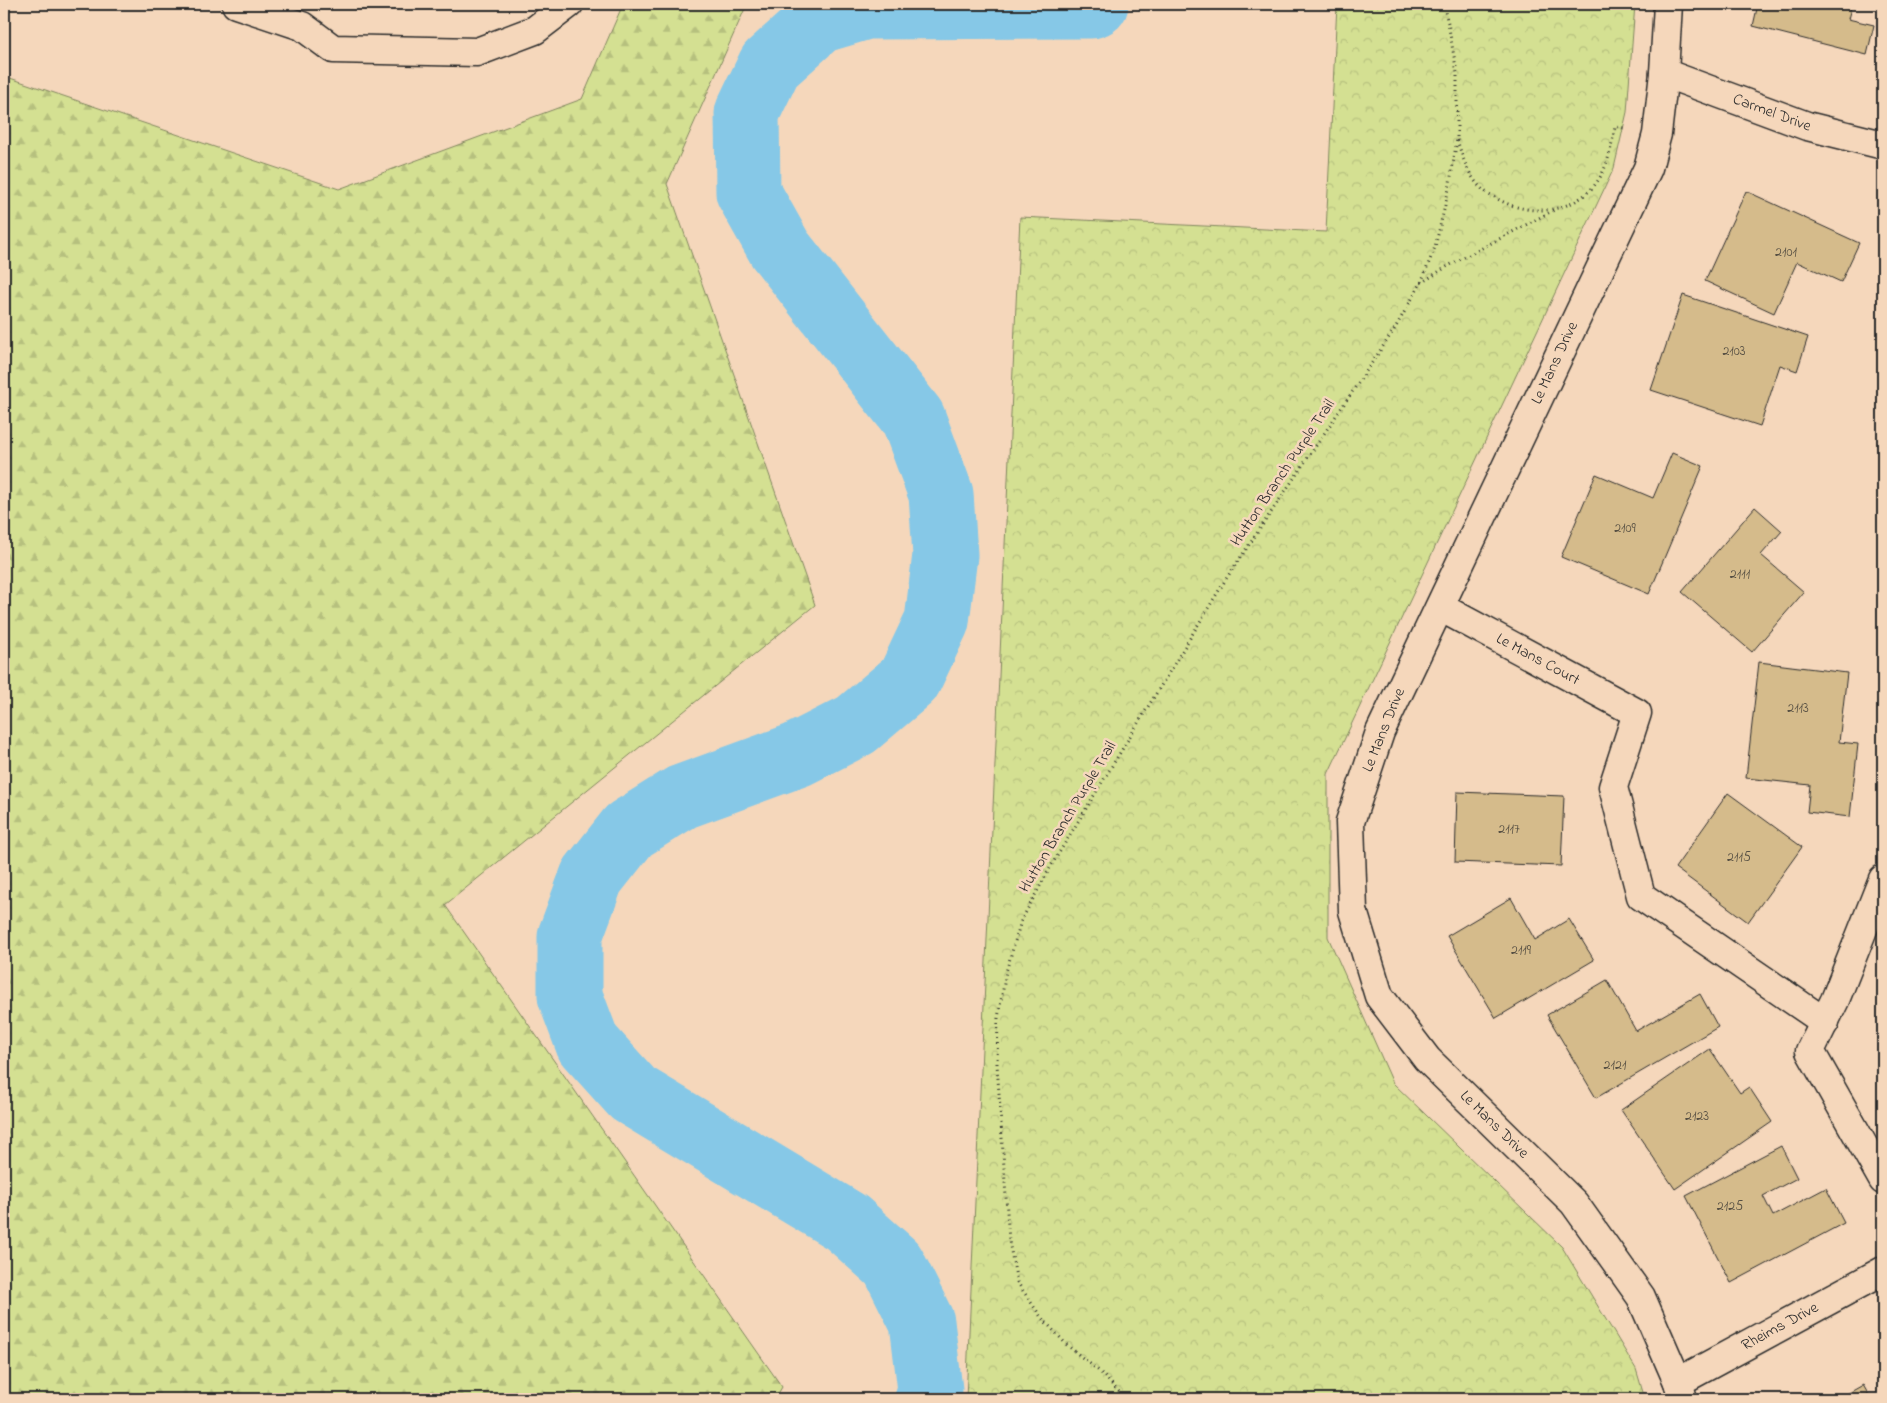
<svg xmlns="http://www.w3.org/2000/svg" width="1887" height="1403" viewBox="0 0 1887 1403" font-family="'Indie Flower',sans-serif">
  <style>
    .forest { fill: url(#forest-firs); stroke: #80865e }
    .park { fill: url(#park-crowns); stroke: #80865e }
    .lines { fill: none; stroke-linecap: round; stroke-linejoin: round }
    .river { stroke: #86c8e7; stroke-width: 65 }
    .building { fill: #d5bb8b; stroke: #2b2b2b }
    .minor-casing { stroke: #2b2b2b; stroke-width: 31 }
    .path { stroke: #2b2b2b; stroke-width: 3; stroke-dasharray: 1 4; stroke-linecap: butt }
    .minor { stroke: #f5d7bb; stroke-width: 28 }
    .labels { text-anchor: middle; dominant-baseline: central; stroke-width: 5; stroke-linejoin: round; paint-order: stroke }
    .number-label { font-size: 14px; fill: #564f43 }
    .street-label { font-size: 16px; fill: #2b2b2b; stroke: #f5d7bb }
  </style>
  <defs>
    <pattern id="forest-firs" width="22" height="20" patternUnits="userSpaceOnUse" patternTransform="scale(1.25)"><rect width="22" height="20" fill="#d4e092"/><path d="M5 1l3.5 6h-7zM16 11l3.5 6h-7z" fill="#b6c07e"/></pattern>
    <pattern id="park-crowns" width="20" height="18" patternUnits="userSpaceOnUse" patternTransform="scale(1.25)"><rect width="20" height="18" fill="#d4e092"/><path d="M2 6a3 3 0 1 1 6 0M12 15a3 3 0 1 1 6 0" fill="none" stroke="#b6c07e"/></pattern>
  </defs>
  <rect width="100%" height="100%" fill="#f5d7bb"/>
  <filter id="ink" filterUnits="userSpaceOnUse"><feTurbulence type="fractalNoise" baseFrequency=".02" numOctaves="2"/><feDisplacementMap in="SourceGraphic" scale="10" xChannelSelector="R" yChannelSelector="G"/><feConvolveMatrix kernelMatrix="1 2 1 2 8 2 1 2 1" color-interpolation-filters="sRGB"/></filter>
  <g filter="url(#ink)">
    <polygon class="forest" points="623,4 747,4 667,184 815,605 445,905 782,1387 775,1399 4,1399 4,76 339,189 582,99"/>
    <polygon class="park" points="1337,4 1635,4 1627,112 1614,168 1328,774 1328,937 1393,1083 1562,1247 1636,1369 1645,1399 966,1399 1020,217 1326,232"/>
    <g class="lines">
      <polyline class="river" points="927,1399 930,1390 922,1322 893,1264 846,1222 633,1094 588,1044 570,996 570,936 592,877 629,830 682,797 797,755 856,725 909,680 937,621 945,555 941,494 913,418 780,249 748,192 747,113 770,65 819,21 866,7 1091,6 1096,4"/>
    </g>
    <g class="building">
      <polygon points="1758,4 1852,4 1848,19 1874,25 1867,55 1753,26"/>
      <polygon points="1746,191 1859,243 1841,282 1797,262 1774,313 1705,281"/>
      <polygon points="1683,295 1808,337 1797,371 1780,365 1760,426 1651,390"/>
      <polygon points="1672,453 1703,466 1649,594 1561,557 1596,474 1653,498"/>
      <polygon points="1755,507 1782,531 1761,555 1804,592 1752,652 1682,592"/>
      <polygon points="1759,662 1847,673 1839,742 1858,744 1850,817 1807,812 1810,785 1746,778"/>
      <polygon points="1457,792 1564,796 1561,866 1455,862"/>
      <polygon points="1728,793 1802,847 1748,922 1675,868"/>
      <polygon points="1511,898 1535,940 1569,919 1594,960 1496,1018 1447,936"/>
      <polygon points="1607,980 1636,1031 1700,994 1718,1027 1596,1098 1547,1015"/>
      <polygon points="1710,1049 1740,1093 1749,1087 1772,1122 1675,1189 1621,1110"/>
      <polygon points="1781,1146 1797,1178 1763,1196 1773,1216 1826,1188 1844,1223 1731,1283 1686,1196"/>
      <polygon points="1863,1385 1871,1399 1838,1399"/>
    </g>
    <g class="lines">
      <defs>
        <g id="minor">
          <polyline points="236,4 302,26 333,49 477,52 535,30 569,4"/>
          <path id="s1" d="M1668,4L1664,73L1657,134L1648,168L1380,732L1350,822L1353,911L1379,996L1427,1059L1574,1203L1641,1297L1678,1382L1683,1399"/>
          <path id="s2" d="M1664,73L1807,126L1883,145"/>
          <path id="s3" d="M1440,607L1637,713L1613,787L1641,896L1825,1022"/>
          <polyline points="1883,879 1835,1000 1810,1051 1883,1180"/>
          <path id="s4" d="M1678,1382L1883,1271"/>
        </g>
      </defs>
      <use href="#minor" class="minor-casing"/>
      <g class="path">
        <path d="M1457,140C1463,158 1468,176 1483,190C1486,193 1492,195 1496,198C1526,216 1568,215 1593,187C1608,170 1611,148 1615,127L1625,128"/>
        <polyline points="1421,283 1448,266 1554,210"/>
        <polyline points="1126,1399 1100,1372 1067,1345 1041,1317 1017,1282 1009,1241 997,1064 998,1018 1006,972 1021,921 1051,866 1226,579 1394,330 1421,283 1435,247 1449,189 1457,139 1457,73 1448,23 1443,4"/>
      </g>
      <use href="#minor" class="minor"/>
    </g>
  </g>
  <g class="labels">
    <g class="number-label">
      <text x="1786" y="252">2101</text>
      <text x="1734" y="351">2103</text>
      <text x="1625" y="528">2109</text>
      <text x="1740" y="574">2111</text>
      <text x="1798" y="708">2113</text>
      <text x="1509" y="829">2117</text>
      <text x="1739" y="857">2115</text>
      <text x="1521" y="950">2119</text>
      <text x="1615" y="1065">2121</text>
      <text x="1697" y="1116">2123</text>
      <text x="1730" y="1206">2125</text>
    </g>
    <g class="street-label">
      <text stroke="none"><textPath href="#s2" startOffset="115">Carmel Drive</textPath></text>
      <text transform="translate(1555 363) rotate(-65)">Le Mans Drive</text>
      <text transform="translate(1283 473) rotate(-56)">Hutton Branch Purple Trail</text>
      <text stroke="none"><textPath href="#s3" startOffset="111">Le Mans Court</textPath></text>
      <text transform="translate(1384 730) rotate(-68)">Le Mans Drive</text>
      <text transform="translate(1068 817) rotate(-59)">Hutton Branch Purple Trail</text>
      <text stroke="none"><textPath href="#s1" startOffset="1236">Le Mans Drive</textPath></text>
      <text stroke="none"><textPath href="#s4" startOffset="116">Rheims Drive</textPath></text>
    </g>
  </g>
  <rect width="1887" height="1403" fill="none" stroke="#f5d7bb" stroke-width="20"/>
  <rect x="10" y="10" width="1867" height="1383" fill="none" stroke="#2b2b2b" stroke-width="2" filter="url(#ink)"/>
</svg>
